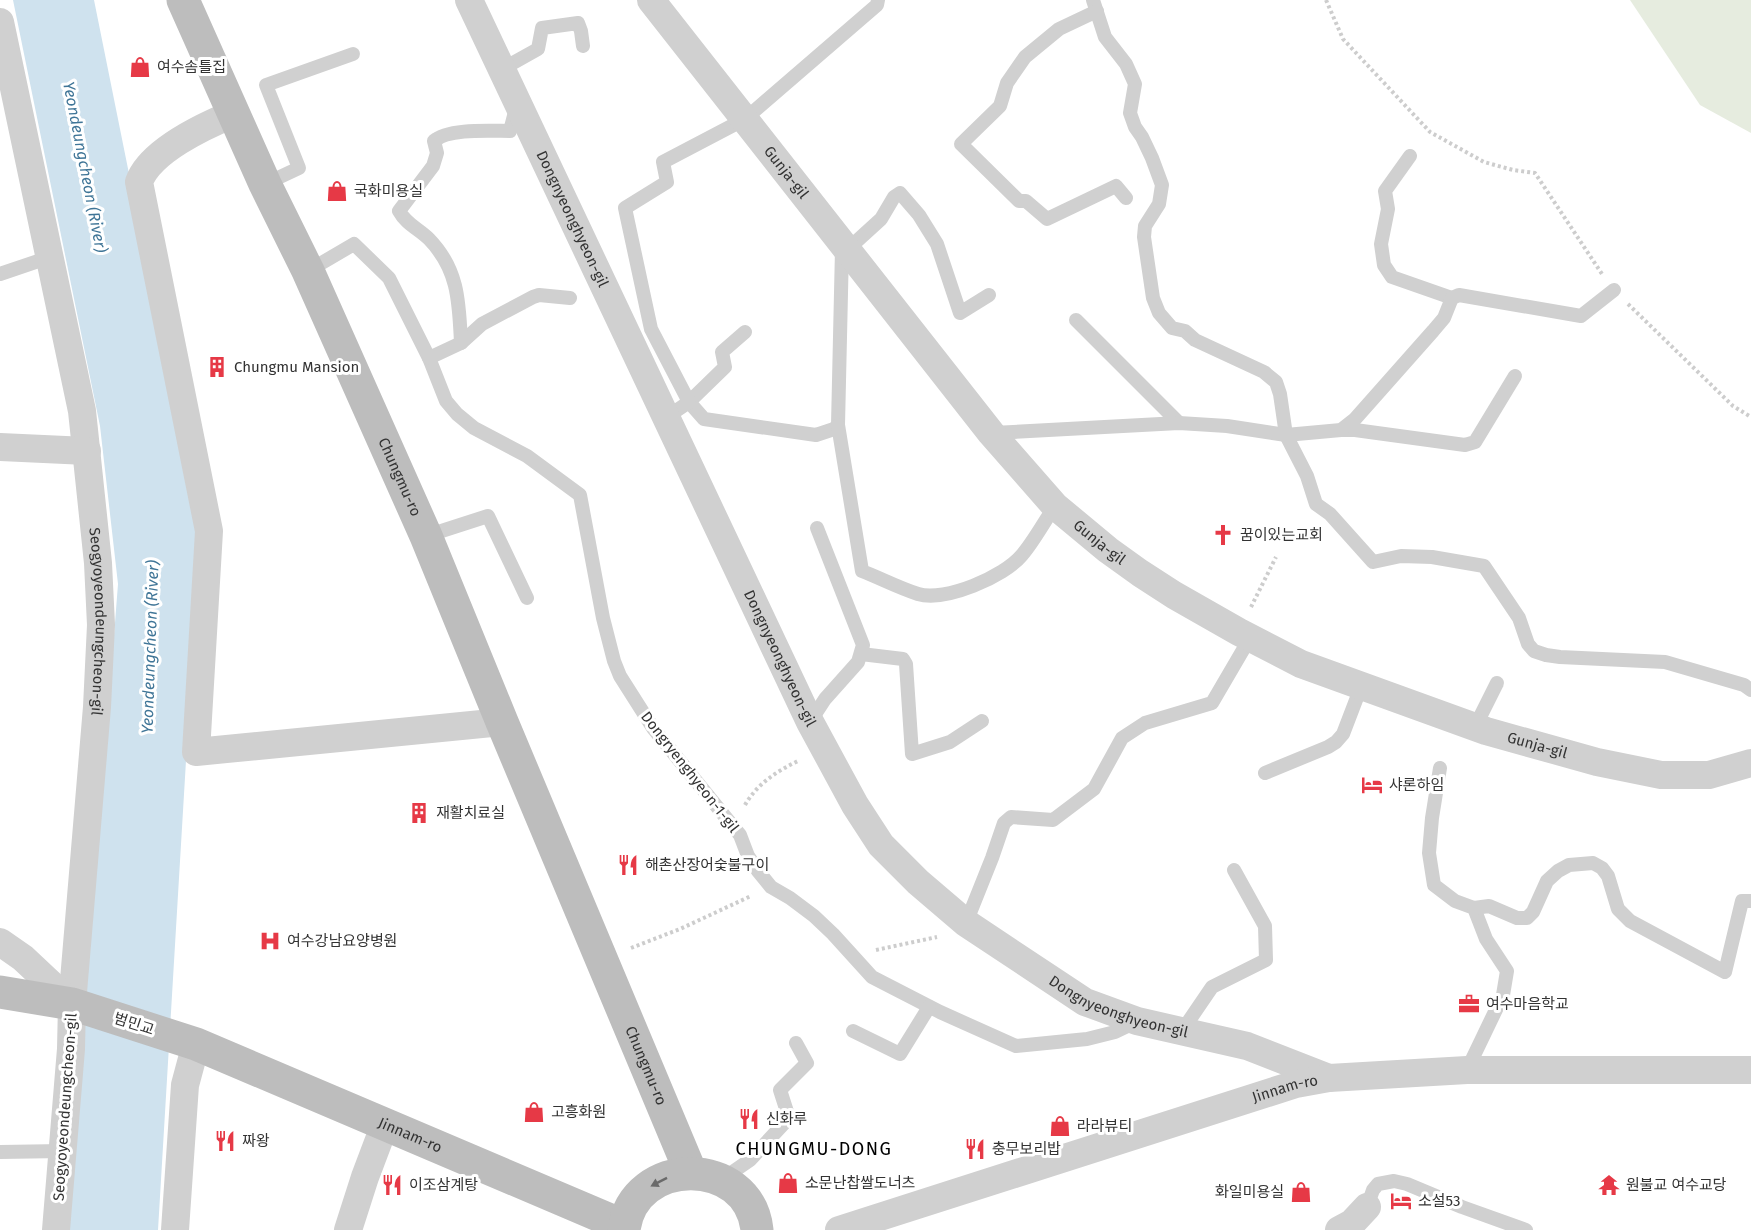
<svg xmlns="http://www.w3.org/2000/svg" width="1751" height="1230" viewBox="0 0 1751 1230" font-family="'Fira Sans','Noto Sans KR',sans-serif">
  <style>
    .green { fill: #e6ecdf }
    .water { fill: #cfe2ee }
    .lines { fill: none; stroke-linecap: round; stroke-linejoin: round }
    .path { stroke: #cdcdcd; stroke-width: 4; stroke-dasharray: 3 3; stroke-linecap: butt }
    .lane { stroke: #d0d0d0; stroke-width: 14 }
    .street { stroke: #d0d0d0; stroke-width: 28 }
    .secondary { stroke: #bdbdbd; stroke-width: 33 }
    .oneway { fill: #6a6a6a }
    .labels { text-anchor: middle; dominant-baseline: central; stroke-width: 6; stroke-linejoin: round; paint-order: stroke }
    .poi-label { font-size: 15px; fill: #333; stroke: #fff; text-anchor: start }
    .street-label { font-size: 15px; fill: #333; stroke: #fff }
    .water-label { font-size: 16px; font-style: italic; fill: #3f7597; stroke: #fff }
    .quarter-label { font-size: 18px; letter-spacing: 1.5px; fill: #000; stroke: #fff }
  </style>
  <rect width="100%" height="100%" fill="#fff"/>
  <polygon class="green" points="1630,0 1751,0 1751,133 1700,105"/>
  <polygon class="water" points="13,0 94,0 200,526 158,1230 68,1230 118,584 100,426"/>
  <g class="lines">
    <g class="path">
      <polyline points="1326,0 1343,39 1430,132 1484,162 1513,170 1535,173 1602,274"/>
      <polyline points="1628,304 1733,406 1751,417"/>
      <polyline points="1251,607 1276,557"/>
      <path d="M745,805C757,784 777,771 798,761"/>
      <polyline points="631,948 680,929 751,896"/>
      <polyline points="876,950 937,937"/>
    </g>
    <g class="lane">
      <polyline points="1093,0 1105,37 1126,64 1135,84 1130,113 1135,127 1142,137 1152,158 1162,185 1159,204 1145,226 1144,237 1153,298 1159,313 1172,328 1185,331 1195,340 1264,372 1276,382 1280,394 1286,435 1307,476 1316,504 1330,514 1373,562 1401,556 1432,557 1484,566 1519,618 1528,644 1534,651 1546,655 1560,657 1665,662 1744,685 1751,690"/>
      <polyline points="1097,11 1059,29 1025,57 1007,83 1000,106 961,144 1019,201 1026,201 1047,219 1116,186 1126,198"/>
      <polyline points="502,69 538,49 542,28 578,23 581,31 583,46"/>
      <polyline points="1410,156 1385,191 1388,209 1381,244 1384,265 1392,277 1452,298"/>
      <polyline points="265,184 299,168 266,85 353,54"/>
      <polyline points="847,250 881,219 894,197 900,193 919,215 937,244 960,313 989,295"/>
      <polyline points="308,271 354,244 389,278 429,358 446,401 457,414 474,428 527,456 580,495 603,618 614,661 620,676 653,728 740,835 748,856 758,871 771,887 790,898 814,916 833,934 872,977 940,1012 1016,1046 1087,1039 1115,1032 1136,1022"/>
      <polyline points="0,274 50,257"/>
      <polyline points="1076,320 1179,423"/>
      <polyline points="745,332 722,352 725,367 689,402 704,419 816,435 834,429 838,425 842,249"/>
      <polyline points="461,343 482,324 533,297 539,295 570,298"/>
      <path d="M429,358L461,343C459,303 459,270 429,239C419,229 406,224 399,211L433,166L437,153L434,141C448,128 491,131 510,131L516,108"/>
      <polyline points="667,417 689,402 651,329 625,208 667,182 663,162 745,119 877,5 878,0"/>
      <path d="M838,425L862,571C880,578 899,588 918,594C945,602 1004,577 1022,555C1034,541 1044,522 1055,506"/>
      <polyline points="1341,430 1355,430 1465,445 1475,442 1515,376"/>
      <polyline points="993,433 1179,423 1227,426 1286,435 1341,430 1355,419 1433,331 1444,318 1452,298 1459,295 1581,316 1614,290"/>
      <polyline points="426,536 488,516 527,598"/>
      <polyline points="861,654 903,659 906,664 912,754 950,742 982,721"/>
      <polyline points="810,722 825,699 858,662 863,645 817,528"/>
      <polyline points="1475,727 1497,683"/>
      <polyline points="1440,768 1432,818 1429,853 1434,885 1455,901 1474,908 1486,939 1507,971 1503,995 1467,1070"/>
      <polyline points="1265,773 1328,747 1336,742 1343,734 1361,687"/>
      <polyline points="1474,908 1489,906 1517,918 1527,918 1533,912 1547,881 1558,871 1569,865 1593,863 1602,868 1608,876 1618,909 1630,921 1725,972 1742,901 1751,901"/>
      <polyline points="966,923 992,858 1004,823 1011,817 1053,820 1094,789 1122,738 1145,723 1212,703 1250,638"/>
      <polyline points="853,1031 900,1054 929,1007"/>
      <polyline points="1182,1031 1212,987 1266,960 1265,926 1234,870"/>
      <polyline points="0,1152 63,1151"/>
      <polyline points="721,1180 750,1160 789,1118 780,1090 807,1063 796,1043"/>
      <polyline points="1367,1207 1373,1190 1378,1184 1394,1181 1407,1184 1462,1207 1526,1230"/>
    </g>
    <g class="street">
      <path id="s1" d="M469,0L810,722L855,805L881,845L918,882L966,923L1085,1002L1137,1021L1247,1046L1329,1078"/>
      <path id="s2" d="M651,0L991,433L1055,506L1108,550L1140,573L1174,595L1239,632L1301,664L1486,731L1597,762L1661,775H1709L1751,763"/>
      <path id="s3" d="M0,22L82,411L98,563L101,625L97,707L72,1004L71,1049L56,1230"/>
      <path d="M233,114C204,126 150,151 139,182L209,531L196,752L502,722"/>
      <polyline points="0,447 87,451"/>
      <polyline points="0,942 23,958 72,1004"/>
      <polyline points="175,1230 185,1085 196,1044"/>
      <polyline points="348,1230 365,1177 385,1124"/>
      <path id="s4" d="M839,1230L1296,1084L1329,1078L1467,1070H1751"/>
      <polyline points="1339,1230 1352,1223 1367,1207"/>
    </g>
    <g class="secondary">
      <path id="s5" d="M183,0L265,184L308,271L426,536L502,722L691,1173"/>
      <path id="s6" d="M0,992L72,1004L196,1044L624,1226"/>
      <path d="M624,1230C633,1155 749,1155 757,1230"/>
    </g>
  </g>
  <defs><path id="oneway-solid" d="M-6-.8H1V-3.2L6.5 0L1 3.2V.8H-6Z" transform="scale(1.5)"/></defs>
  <use class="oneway" href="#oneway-solid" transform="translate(659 1182) rotate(153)"/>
  <defs>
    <symbol id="shop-bare" viewBox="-9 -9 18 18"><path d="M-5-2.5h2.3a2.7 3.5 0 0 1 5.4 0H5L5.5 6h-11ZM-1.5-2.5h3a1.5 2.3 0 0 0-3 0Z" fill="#e63946" stroke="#fff" stroke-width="2.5" paint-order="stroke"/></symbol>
    <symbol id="building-bare" viewBox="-9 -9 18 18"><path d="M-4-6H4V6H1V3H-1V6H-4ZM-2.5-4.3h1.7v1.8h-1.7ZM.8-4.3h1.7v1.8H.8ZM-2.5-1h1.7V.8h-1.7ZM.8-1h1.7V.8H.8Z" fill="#e63946" stroke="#fff" stroke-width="2.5" paint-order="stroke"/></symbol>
    <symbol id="church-bare" viewBox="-9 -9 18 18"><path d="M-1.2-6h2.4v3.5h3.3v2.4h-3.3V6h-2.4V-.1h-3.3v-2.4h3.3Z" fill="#e63946" stroke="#fff" stroke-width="2.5" paint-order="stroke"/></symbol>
    <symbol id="hotel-bare" viewBox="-9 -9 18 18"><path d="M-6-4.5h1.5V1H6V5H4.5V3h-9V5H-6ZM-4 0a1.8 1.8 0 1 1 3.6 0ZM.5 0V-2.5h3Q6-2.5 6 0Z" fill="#e63946" stroke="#fff" stroke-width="2.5" paint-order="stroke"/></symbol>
    <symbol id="restaurant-bare" viewBox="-9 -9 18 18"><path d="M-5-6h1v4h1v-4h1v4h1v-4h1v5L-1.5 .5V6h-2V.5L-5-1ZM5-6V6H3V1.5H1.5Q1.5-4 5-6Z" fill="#e63946" stroke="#fff" stroke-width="2.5" paint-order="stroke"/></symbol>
    <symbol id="hospital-bare" viewBox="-9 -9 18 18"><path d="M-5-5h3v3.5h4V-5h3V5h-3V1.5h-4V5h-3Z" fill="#e63946" stroke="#fff" stroke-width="2.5" paint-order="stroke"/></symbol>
    <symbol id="office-bare" viewBox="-9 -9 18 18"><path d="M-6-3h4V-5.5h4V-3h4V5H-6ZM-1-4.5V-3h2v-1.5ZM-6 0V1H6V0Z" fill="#e63946" stroke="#fff" stroke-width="2.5" paint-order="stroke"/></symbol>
    <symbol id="temple-bare" viewBox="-9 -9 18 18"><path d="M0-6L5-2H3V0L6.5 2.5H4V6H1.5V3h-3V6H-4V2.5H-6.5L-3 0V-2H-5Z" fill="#e63946" stroke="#fff" stroke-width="2.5" paint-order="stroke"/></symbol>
  </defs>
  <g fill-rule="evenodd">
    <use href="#shop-bare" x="125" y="52" width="30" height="30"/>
    <use href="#shop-bare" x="322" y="176" width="30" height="30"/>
    <use href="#building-bare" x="202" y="352" width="30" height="30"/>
    <use href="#church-bare" x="1208" y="520" width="30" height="30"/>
    <use href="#hotel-bare" x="1357" y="770" width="30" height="30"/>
    <use href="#building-bare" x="404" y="798" width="30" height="30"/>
    <use href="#restaurant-bare" x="613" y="850" width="30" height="30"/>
    <use href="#hospital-bare" x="255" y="926" width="30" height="30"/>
    <use href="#office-bare" x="1454" y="989" width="30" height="30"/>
    <use href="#shop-bare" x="519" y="1097" width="30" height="30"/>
    <use href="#restaurant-bare" x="734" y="1104" width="30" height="30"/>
    <use href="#shop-bare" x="1045" y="1111" width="30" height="30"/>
    <use href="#restaurant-bare" x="210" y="1126" width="30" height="30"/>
    <use href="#restaurant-bare" x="960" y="1134" width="30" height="30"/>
    <use href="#shop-bare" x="773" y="1168" width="30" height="30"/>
    <use href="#restaurant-bare" x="377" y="1170" width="30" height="30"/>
    <use href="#temple-bare" x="1594" y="1170" width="30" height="30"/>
    <use href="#shop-bare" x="1286" y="1177" width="30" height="30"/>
    <use href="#hotel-bare" x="1386" y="1186" width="30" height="30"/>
  </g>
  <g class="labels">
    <g class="poi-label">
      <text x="157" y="67">여수솜틀집</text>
      <text x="354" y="191">국화미용실</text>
      <text x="234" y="367">Chungmu Mansion</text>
      <text x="1240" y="535">꿈이있는교회</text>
      <text x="1389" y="785">샤론하임</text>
      <text x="436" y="813">재활치료실</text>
      <text x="645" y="865">해촌산장어숯불구이</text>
      <text x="287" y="941">여수강남요양병원</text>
      <text x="1486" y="1004">여수마음학교</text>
      <text x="551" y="1112">고흥화원</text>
      <text x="766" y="1119">신화루</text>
      <text x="1077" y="1126">라라뷰티</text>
      <text x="242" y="1141">짜왕</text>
      <text x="992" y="1149">충무보리밥</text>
      <text x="805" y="1183">소문난찹쌀도너츠</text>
      <text x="409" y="1185">이조삼계탕</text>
      <text x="1626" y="1185">원불교 여수교당</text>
      <text x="1284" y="1192" text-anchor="end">화일미용실</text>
      <text x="1418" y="1201">소설53</text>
    </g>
    <g class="street-label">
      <text stroke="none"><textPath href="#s2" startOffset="219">Gunja-gil</textPath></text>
      <text stroke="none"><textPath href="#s1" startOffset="242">Dongnyeonghyeon-gil</textPath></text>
      <text stroke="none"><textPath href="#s5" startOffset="524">Chungmu-ro</textPath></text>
      <text stroke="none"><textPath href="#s2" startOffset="705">Gunja-gil</textPath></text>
      <text stroke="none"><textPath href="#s3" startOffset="609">Seogyoyeondeungcheon-gil</textPath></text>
      <text stroke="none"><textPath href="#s1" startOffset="728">Dongnyeonghyeon-gil</textPath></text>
      <text stroke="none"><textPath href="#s2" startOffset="1191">Gunja-gil</textPath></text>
      <text transform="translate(690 772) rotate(52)">Dongryenghyeon-1-gil</text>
      <text stroke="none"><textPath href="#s1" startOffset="1232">Dongnyeonghyeon-gil</textPath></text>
      <text transform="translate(134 1024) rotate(18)">범민교</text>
      <text stroke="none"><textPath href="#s5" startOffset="1162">Chungmu-ro</textPath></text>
      <text stroke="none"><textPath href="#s4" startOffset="468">Jinnam-ro</textPath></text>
      <text transform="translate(65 1107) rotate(-86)">Seogyoyeondeungcheon-gil</text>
      <text stroke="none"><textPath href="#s6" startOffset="436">Jinnam-ro</textPath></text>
    </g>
    <g class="water-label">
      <text transform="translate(85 167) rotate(79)">Yeondeungcheon (River)</text>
      <text transform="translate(150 647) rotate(-88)">Yeondeungcheon (River)</text>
    </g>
    <g class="quarter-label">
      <text x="814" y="1149">CHUNGMU-DONG</text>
    </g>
  </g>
</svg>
